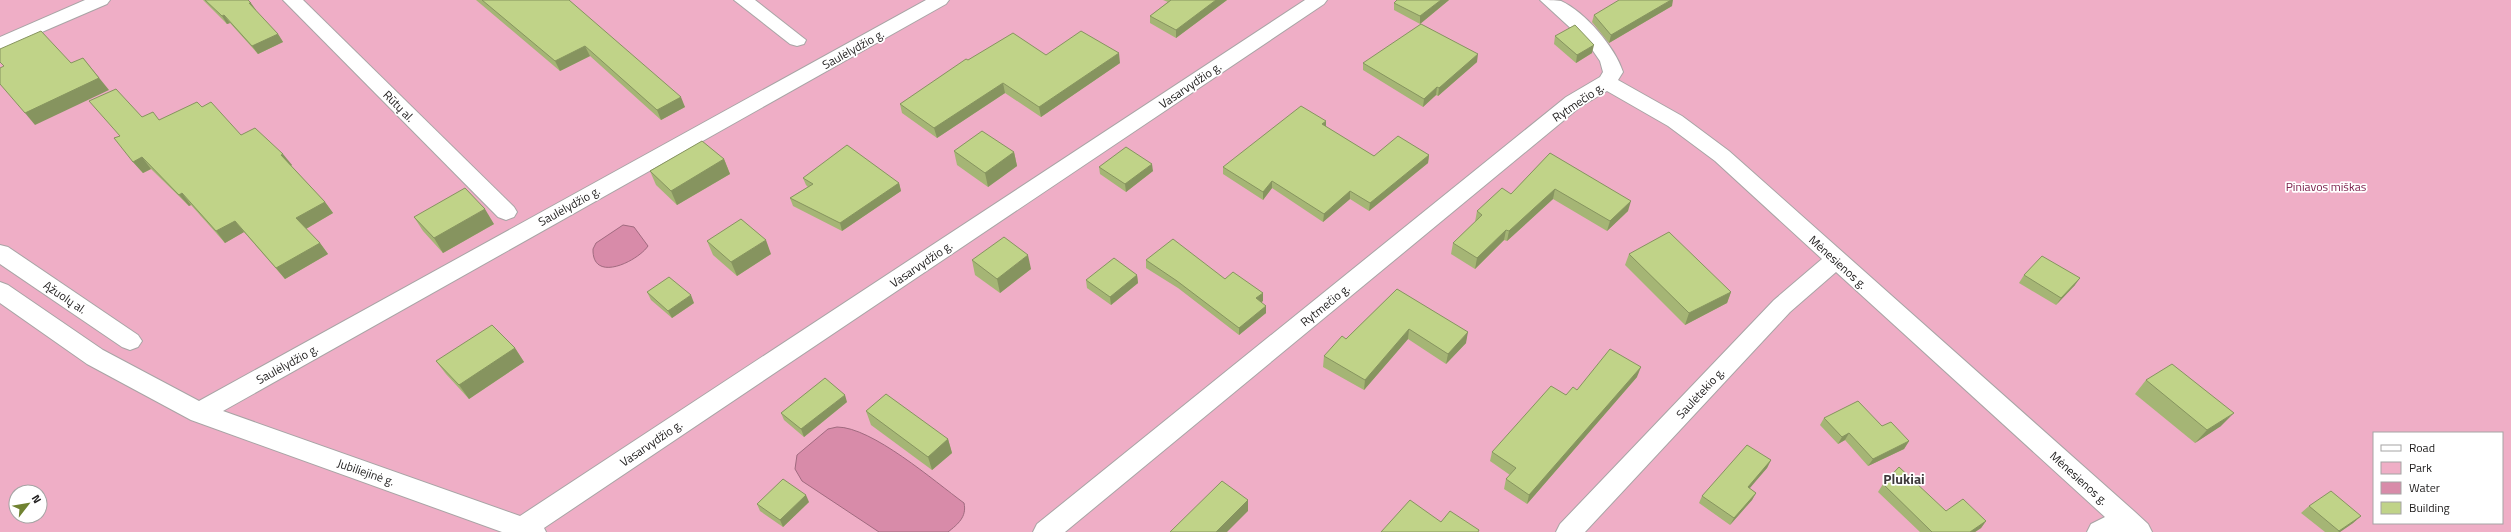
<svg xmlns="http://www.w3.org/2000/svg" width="2511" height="532" viewBox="0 0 2511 532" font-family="'Titillium Web',sans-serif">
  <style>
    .green { fill: #efaec6; fill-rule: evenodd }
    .water { fill: #d88ba9; stroke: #a06a7f }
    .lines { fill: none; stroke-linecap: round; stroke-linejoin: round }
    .minor-casing { stroke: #a8a4a5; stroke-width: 2 }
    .minor { fill: #fff; fill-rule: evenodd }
    .wall { fill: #a5b575 }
    .shaded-wall { fill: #86945f }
    .building { fill: #c0d388; stroke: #86945f }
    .labels { text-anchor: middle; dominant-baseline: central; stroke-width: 3.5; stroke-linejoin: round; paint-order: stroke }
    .street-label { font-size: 12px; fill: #1e1c1c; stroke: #fff }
    .park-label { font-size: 12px; fill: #7d234e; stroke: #fff }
    .quarter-label { font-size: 14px; font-weight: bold; fill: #3e3a3b; stroke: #fff }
  </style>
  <rect width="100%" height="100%" fill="#f7f2f4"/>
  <path class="green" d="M0,0H2511V532H0ZM2374,433H2502V523H2374ZM16,492H40V516H16Z"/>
  <g class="water">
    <path d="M623,225L634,227L648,246C638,261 592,284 593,249L596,243Z"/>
    <path d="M837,427C872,427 934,481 964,503C967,517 958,524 948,532H879L802,481L795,469L797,455L828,429Z"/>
  </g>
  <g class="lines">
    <defs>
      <g id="minor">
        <polygon points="85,0 110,0 107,4 0,50 0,37"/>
        <polygon points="283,0 303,0 514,207 517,212 514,217 506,220 498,217"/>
        <polygon points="734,0 755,0 806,40 804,44 797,46 790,44"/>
        <polygon points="926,0 949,0 946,4 223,411 520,516 1305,0 1327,0 1324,4 544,528 546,532 502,532 191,420 87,364 0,303 0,282 8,285 103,350 199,401"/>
        <path d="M1540,0C1546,0 1556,0 1561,1C1585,12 1615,47 1623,72L1618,80L1682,116L1729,151L2135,512L2148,524L2152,532H2087L2091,524L2105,517L1836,272L1790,312L1585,532H1556L1560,524L1774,300L1822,259L1715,161L1668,126L1607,91L1580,107L1065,532H1033L1037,524L1566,97L1600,77L1603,72L1600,61L1589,45Z"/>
        <polygon points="0,245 8,247 138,335 142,341 138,347 130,350 122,347 0,264"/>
      </g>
    </defs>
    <use href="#minor" class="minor-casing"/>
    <use href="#minor" class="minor"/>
  </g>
  <g class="wall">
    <polygon points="203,0 248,0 256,10 256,11 278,34 283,42 258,54 230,23 227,24"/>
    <polygon points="476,0 569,0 685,107 661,120 590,56 560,71"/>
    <polygon points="1163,0 1227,0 1176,38 1150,23 1150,16 1168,2"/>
    <polygon points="1449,0 1420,24 1394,10 1394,3"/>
    <polygon points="1672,6 1609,43 1592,22 1594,15"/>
    <polygon points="1555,36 1592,53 1576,63 1554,44"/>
    <polygon points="1046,55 1120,63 1041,117 1005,93 937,138 902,113 900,104 968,60"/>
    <polygon points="1477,62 1438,96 1436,95 1423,107 1363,70 1363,63"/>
    <polygon points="202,107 241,135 292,165 291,166 325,202 333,213 306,229 320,243 328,254 285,279 244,232 225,243 191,205 189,206 151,169 143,173 133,162 120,136 142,117 159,120"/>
    <polygon points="1326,121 1326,127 1374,156 1429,155 1428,163 1369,211 1350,199 1323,222 1272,188 1263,200 1223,174 1223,167"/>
    <polygon points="954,151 1014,152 1017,166 988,187 957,165"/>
    <polygon points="1550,153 1628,211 1607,231 1553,199 1507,241 1504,240 1475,269 1451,254 1453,243 1475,222 1477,211 1511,194"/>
    <polygon points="724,159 730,174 677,205 656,185 650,171"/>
    <polygon points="1099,167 1153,171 1126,192 1100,174"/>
    <polygon points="803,178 899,183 901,191 842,231 793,206 790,198 808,187 806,185"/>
    <polygon points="414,217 494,224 443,253 423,231"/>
    <polygon points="707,241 771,254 737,276 713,255"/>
    <polygon points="1629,254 1731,292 1727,303 1685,325 1625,265"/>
    <polygon points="972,260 1031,269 1000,293 975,275"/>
    <polygon points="1146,260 1225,279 1263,293 1263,301 1261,302 1266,313 1239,335 1178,288 1146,268"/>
    <polygon points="1137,275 1138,283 1111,305 1087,288 1086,280"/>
    <polygon points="2024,275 2075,285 2056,305 2019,283"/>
    <polygon points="1397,289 1466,343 1446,364 1408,339 1364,390 1323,367 1324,356 1346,339"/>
    <polygon points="647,292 694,303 672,318 651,300"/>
    <polygon points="515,348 524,362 469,399 446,374 436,361"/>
    <polygon points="1637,377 1527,504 1504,489 1506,479 1510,475 1490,461 1492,452 1566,395 1577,390"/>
    <polygon points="2146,380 2221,426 2195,443 2135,394"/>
    <polygon points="847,402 804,437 784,420 781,413"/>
    <polygon points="866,411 948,439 952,453 932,470 871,425"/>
    <polygon points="1824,418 1882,426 1909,441 1904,449 1868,466 1845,440 1838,444 1820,425"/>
    <polygon points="1771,460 1767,468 1749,488 1756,493 1752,500 1730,525 1699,503 1702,496"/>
    <polygon points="1883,484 1946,511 1986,521 1981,528 1975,532 1920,532 1878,492"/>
    <polygon points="809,502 783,527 760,511 757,504"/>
    <polygon points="2309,506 2361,516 2353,523 2340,532 2325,532 2301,513"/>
  </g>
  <g class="shaded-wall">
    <polygon points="1216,0 1227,0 1176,38 1176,30"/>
    <polygon points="1441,0 1449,0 1420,24 1420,16"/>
    <polygon points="1671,0 1673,0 1672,6 1609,43 1611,35"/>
    <polygon points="249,3 251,3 256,10 254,11"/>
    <polygon points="224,15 230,23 227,24 222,16"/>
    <polygon points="278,34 283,42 258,54 252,46"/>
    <polygon points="1594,45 1592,53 1576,63 1577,55"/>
    <polygon points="585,46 590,56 560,71 555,61"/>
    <polygon points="1119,53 1120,63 1041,117 1039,107"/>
    <polygon points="1478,54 1477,62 1438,96 1439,88"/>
    <polygon points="83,58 109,90 35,125 25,113"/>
    <polygon points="1003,83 1005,93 937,138 934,128"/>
    <polygon points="1437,87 1436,95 1423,107 1424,99"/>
    <polygon points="681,97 685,107 661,120 657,110"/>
    <polygon points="1326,121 1326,129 1322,124"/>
    <polygon points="1014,152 1017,166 988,187 985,173"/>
    <polygon points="283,154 292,165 290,166 281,155"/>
    <polygon points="1429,155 1428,163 1369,211 1370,203"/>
    <polygon points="142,157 151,169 143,173 133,162"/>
    <polygon points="724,159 730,174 677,205 671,191"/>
    <polygon points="1152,164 1153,171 1126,192 1125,184"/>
    <polygon points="1272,181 1272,188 1263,200 1263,192"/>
    <polygon points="899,183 901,191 842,231 840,223"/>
    <polygon points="1555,189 1553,199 1507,241 1509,231"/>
    <polygon points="1350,191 1350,199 1323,222 1324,214"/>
    <polygon points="182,193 191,205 189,206 179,195"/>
    <polygon points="1631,201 1628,211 1607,231 1610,221"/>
    <polygon points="325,202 333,213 304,230 296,218"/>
    <polygon points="485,209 494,224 443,253 434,238"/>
    <polygon points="235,221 244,232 225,243 216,231"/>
    <polygon points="1506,230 1504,240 1475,269 1477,258"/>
    <polygon points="766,240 771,254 737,276 731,262"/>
    <polygon points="320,243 328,254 285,279 276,268"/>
    <polygon points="1028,255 1031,269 1000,293 997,279"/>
    <polygon points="1137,275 1138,283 1111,305 1110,297"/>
    <polygon points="2080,278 2075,285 2056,305 2061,298"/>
    <polygon points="1731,292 1727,303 1685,325 1689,313"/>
    <polygon points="1263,293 1263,301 1256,306 1256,298"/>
    <polygon points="691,295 694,303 672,318 668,311"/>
    <polygon points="1266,306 1266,313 1239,335 1239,328"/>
    <polygon points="1409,329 1408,339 1364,390 1365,380"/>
    <polygon points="1468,332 1466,343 1446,364 1448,354"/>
    <polygon points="515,348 524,362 469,399 459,385"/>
    <polygon points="1641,367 1637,377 1527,504 1529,495"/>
    <polygon points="845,395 847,402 804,437 801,429"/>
    <polygon points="2234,413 2221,426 2195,443 2207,430"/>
    <polygon points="1849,433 1845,440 1838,444 1842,437"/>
    <polygon points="948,439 952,453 932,470 928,457"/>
    <polygon points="1909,441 1904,449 1868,466 1873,459"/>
    <polygon points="1771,460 1767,468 1744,495 1748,487"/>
    <polygon points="1756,493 1752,500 1730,525 1734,518"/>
    <polygon points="806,495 809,502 783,527 780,520"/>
    <polygon points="1248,500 1248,511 1227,532 1216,532"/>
    <polygon points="2361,516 2353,523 2340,532 2338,532"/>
    <polygon points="1986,521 1981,528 1975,532 1970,532"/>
  </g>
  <g class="building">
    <polygon points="205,0 248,0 251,3 249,3 278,34 252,46 224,15 222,16"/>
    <polygon points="482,0 569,0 681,97 657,110 585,46 555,61"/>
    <polygon points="1171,0 1216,0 1176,30 1150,16"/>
    <polygon points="1397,0 1441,0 1420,16 1394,3"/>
    <polygon points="1619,0 1671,0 1611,35 1594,15"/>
    <polygon points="1421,24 1478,54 1439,88 1437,87 1424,99 1363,63"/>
    <polygon points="1575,25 1594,45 1577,55 1555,36"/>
    <polygon points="41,31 71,63 83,58 99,78 25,113 0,84 0,68 4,66 0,62 0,49"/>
    <polygon points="1081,31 1119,53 1039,107 1003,83 934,128 900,104 966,59 968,60 1013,33 1046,55"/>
    <polygon points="116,89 142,117 153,112 159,120 197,102 202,107 211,102 241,135 255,128 283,154 281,155 325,202 296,218 320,243 276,268 235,221 216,231 182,193 179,195 142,157 133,162 114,138 120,136 89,101"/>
    <polygon points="1301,106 1326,121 1322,124 1374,156 1398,136 1429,155 1370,203 1350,191 1324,214 1272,181 1263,192 1223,167"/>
    <polygon points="982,131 1014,152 985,173 954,151"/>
    <polygon points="702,141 724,159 671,191 650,171"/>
    <polygon points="847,145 899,183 840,223 790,198 813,184 803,178"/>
    <polygon points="1126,147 1152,164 1125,184 1099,167"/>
    <polygon points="1550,153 1631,201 1610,221 1555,189 1509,231 1506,230 1477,258 1453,243 1482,215 1477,211 1502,188 1511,194"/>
    <polygon points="465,188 485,209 434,238 414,217"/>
    <polygon points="741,219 766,240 731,262 707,241"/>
    <polygon points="1669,232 1731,292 1689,313 1629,254"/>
    <polygon points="1004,237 1028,255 997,279 972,260"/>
    <polygon points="1173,239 1225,279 1233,272 1263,293 1256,298 1266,306 1239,328 1177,281 1146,260"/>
    <polygon points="2042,256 2080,278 2061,298 2024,275"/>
    <polygon points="1114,258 1137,275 1110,297 1086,280"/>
    <polygon points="669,277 691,295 668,311 647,292"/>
    <polygon points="1397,289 1468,332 1448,354 1409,329 1365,380 1324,356 1342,336 1346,339"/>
    <polygon points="492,325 515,348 459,385 436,361"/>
    <polygon points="1610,349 1641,367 1529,495 1506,479 1516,468 1492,452 1551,386 1566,395 1573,387 1577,390"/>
    <polygon points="2172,364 2234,413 2207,430 2146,380"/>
    <polygon points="825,378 845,395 801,429 781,413"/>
    <polygon points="886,394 948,439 928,457 866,411"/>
    <polygon points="1858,401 1882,426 1891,422 1909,441 1873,459 1849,433 1842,437 1824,418"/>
    <polygon points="1747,445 1771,460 1748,487 1756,493 1734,518 1702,496"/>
    <polygon points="1899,467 1946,511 1963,499 1986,521 1970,532 1932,532 1883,484"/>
    <polygon points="783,479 806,495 780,520 757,504"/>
    <polygon points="1222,481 1248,500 1216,532 1170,532"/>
    <polygon points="2331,491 2361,516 2339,531 2309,506"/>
    <polygon points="1410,500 1441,522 1450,511 1479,530 1478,532 1381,532"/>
  </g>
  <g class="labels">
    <g class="street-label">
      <text transform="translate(853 49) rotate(-29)">Saulėlydžio g.</text>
      <text transform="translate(1190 85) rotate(-34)">Vasarvydžio g.</text>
      <text transform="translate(1578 102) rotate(-34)">Rytmečio g.</text>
      <text transform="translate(399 106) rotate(45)">Rūtų al.</text>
      <text transform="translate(569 206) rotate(-29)">Saulėlydžio g.</text>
      <text transform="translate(1838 262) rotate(42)">Mėnesienos g.</text>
      <text transform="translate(921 264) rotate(-34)">Vasarvydžio g.</text>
      <text transform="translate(65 297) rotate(34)">Ąžuolų al.</text>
      <text transform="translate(1325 305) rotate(-39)">Rytmečio g.</text>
      <text transform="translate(287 364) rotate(-29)">Saulėlydžio g.</text>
      <text transform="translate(1700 393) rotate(-47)">Saulėtekio g.</text>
      <text transform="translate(651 443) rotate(-34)">Vasarvydžio g.</text>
      <text transform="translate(366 472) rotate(19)">Jubiliejinė g.</text>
      <text transform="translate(2079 478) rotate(42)">Mėnesienos g.</text>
    </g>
    <g class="park-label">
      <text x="2326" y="186">Piniavos miškas</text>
    </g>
    <g class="quarter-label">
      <text x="1904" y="478">Plukiai</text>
    </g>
  </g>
  <rect x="2373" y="432" width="130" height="92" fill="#ffffff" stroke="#a5a4a4"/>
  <rect x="2381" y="445" width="20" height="6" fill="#ffffff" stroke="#a5a4a4"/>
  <text x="2409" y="452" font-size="12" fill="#1e1c1c">Road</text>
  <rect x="2381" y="462" width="20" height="12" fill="#efaec6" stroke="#a5a4a4"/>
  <text x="2409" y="472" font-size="12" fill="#1e1c1c">Park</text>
  <rect x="2381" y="482" width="20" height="12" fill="#d88ba9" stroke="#a5a4a4"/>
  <text x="2409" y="492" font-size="12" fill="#1e1c1c">Water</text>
  <rect x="2381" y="502" width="20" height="12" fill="#c0d388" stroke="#a5a4a4"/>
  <text x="2409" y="512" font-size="12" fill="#1e1c1c">Building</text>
  <g transform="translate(28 504) rotate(59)"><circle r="19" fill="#ffffff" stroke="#a5a4a4"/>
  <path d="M0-3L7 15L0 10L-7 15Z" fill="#708231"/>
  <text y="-6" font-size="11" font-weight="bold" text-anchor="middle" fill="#1e1c1c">N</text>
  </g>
</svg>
